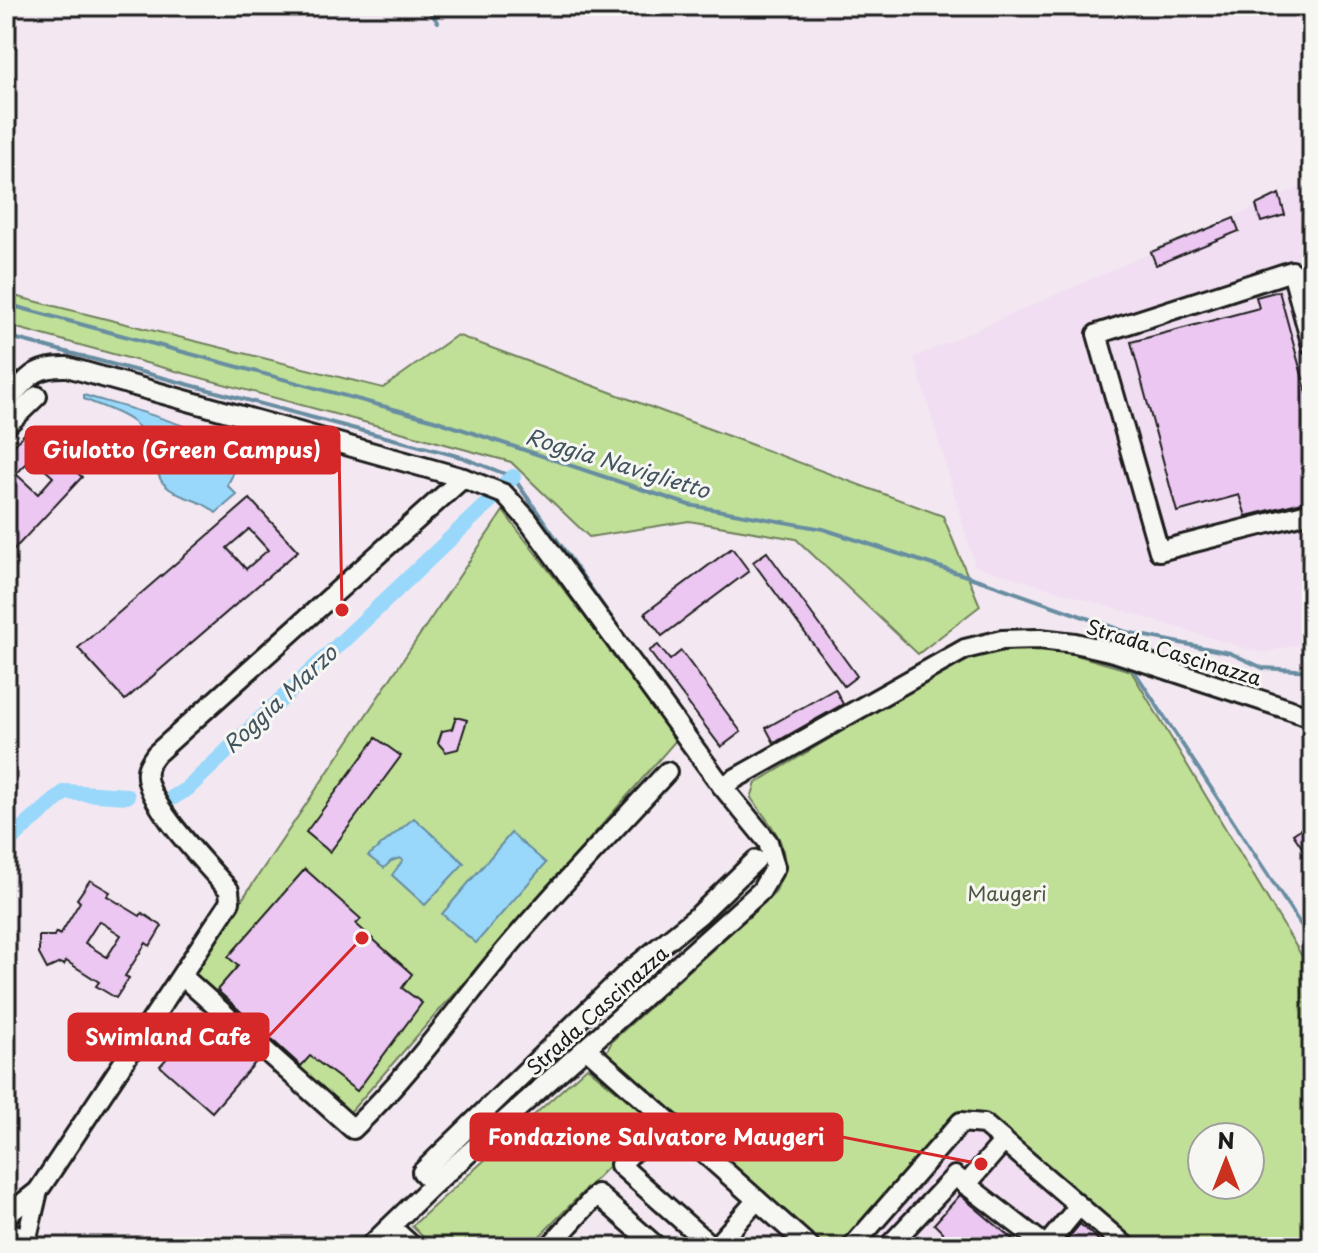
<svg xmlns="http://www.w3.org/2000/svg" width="1318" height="1253" viewBox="0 0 1318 1253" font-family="'Playpen Sans',sans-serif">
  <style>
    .built { fill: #f1def2 }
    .green { fill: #c0e098; stroke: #6e7e5a; stroke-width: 2; fill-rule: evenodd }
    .water { fill: #99d8fa; stroke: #678da1; stroke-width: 2 }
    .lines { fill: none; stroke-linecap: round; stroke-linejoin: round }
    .stream { stroke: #678da1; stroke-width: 4 }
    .canal { stroke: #99d8fa; stroke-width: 16 }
    .building { fill: #ebc7f2; stroke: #1c1c1c; stroke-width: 2; fill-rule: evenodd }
    .minor-casing { stroke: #1c1c1c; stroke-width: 24 }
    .minor { stroke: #f6f6f2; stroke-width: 18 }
    .labels { text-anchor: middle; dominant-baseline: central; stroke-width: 6; stroke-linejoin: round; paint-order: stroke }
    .street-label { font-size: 20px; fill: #1c1c1c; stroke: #f6f6f2 }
    .park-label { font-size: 20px; fill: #4d5741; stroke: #f6f6f2 }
    .water-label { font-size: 22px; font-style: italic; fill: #42545f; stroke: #f6f6f2 }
    .leader { fill: none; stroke: #d62828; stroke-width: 3 }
    .callout-dot { fill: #d62828; stroke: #f6f6f2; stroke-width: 3 }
    .callout { fill: #d62828; stroke: #d62828; stroke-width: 3 }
    .callout-label { font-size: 22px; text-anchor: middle; font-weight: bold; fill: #fff }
  </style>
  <rect width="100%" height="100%" fill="#f3e8f2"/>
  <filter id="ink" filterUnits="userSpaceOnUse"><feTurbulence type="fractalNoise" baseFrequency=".0125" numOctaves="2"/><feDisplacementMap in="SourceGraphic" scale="16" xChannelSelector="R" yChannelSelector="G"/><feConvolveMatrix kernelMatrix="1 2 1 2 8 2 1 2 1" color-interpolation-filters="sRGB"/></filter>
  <g filter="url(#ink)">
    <g class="built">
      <polygon points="1312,182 1312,642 1261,653 975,566 914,357"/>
      <polygon points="982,1114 1015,1139 1136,1247 845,1247 960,1116"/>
    </g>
    <g class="green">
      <polygon points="6,294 383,388 457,335 943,516 980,606 918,654 796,539 689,521 589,537 511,462 6,325"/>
      <polygon points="503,511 678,738 338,1126 182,989"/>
      <path d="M1018,648L1059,650L1131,671L1312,973V1247H1136L1015,1139L982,1114L960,1116L845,1247H818L605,1055L612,1041L775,893C796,849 777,834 751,798L756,783L933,676L980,655ZM1202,1137H1250V1185H1202Z"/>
      <polygon points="587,1067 653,1121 529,1247 433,1247 412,1226"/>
    </g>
    <g class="water">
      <path d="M84,395C114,405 219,429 232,456C237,467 233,476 227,485L237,495L216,513C199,497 178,500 163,483C157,477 156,463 153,454C143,416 116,413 84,399Z"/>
      <polygon points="414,818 464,863 425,905 392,875 403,860 400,858 391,861 384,868 368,856"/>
      <polygon points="511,833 546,863 476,943 442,914"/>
    </g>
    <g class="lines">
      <g class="stream">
        <polyline points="425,6 438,22"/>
        <polyline points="6,304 434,420 689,505 823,529 994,585 1126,632 1230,653 1263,668 1312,671"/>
        <polyline points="6,336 461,457 513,477 618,627"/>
        <polyline points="1088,655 1133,669 1312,942"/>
      </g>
      <g class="canal">
        <polyline points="503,485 513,477"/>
        <polyline points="172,798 187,789 492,499"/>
        <polyline points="6,843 65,792 127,796"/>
      </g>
    </g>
    <g class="building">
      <polygon points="1279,194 1285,215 1261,222 1256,205"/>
      <polygon points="1234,218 1239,231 1156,265 1151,252"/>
      <polygon points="1279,291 1312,412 1312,467 1302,469 1310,500 1246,516 1239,495 1177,512 1131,342 1259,308 1256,297"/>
      <path d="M30,428L82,477L6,558V454ZM32,458L53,477L38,494L16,474Z"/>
      <path d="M250,499L298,551L125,700L78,648ZM249,529L268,550L246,569L227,548Z"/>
      <polygon points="732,548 749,571 662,636 645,613"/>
      <polygon points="767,552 857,676 844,686 753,562"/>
      <polygon points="658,645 670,660 681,651 741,732 721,747 649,651"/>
      <polygon points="835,689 843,704 774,743 766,728"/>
      <polygon points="456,717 467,720 458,749 446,752 438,743 442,731 452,729"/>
      <polygon points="376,738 401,756 330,852 306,832"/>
      <polygon points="1312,821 1312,862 1293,834"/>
      <polygon points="305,869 361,919 356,924 412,974 402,988 422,1003 357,1091 310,1056 301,1066 217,990 238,966 228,957"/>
      <path d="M90,880L110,892L107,896L140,916L142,913L162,926L150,946L146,943L125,976L129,978L116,998L96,986L99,982L66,961L64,965L60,963L47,969L39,954V936H54L56,932L60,935L80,902L77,899ZM99,921L121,935L107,957L85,943Z"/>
      <polygon points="204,1016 255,1063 212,1112 160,1066"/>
      <polygon points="960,1195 1022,1247 957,1247 934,1224"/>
      <polygon points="1080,1224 1095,1237 1106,1247 1061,1247"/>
    </g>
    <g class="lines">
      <defs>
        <g id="minor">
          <polyline points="1312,346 1292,271 1097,334 1159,551 1312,512"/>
          <path d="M6,402C28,379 32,366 67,367L463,478L504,494L527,519L722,786L768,842L775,867L761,891L434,1184L369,1247"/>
          <polyline points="6,426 37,396"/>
          <polyline points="722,786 965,649 1002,640 1040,639 1075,643 1114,652 1312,717"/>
          <path d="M182,976L353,1129C403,1081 445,1025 488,971C544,902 607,838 667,772"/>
          <polyline points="586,1048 810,1247"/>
          <polyline points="665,1119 620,1165 712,1247"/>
          <polyline points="434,1184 422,1172 627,973 699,915 756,860"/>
          <polyline points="966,1185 1004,1141"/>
          <polyline points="6,1216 38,1191"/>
          <polyline points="391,1227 413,1247"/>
          <polyline points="6,1231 19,1236 29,1247"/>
          <path d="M26,1242L38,1191L230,902L229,890C209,867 142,800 147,771C147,766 153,758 156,754L463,478"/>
          <polyline points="549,1247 597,1194 657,1247"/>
          <polyline points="715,1247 757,1200"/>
          <polyline points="852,1247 961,1122 984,1124 1127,1247"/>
          <polyline points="888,1247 955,1176 1046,1246 1079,1206"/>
        </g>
      </defs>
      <use href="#minor" class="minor-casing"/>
      <use href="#minor" class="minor"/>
    </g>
  </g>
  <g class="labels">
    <g class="street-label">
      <text transform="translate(1174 652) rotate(17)">Strada Cascinazza</text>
      <text transform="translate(597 1010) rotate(-42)">Strada Cascinazza</text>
    </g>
    <g class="park-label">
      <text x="1007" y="893">Maugeri</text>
    </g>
    <g class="water-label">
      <text transform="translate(618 462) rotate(17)">Roggia Naviglietto</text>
      <text transform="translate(279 698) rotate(-43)">Roggia Marzo</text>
    </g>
  </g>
  <path class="leader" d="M342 610L339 450M362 938L268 1037M981 1164L842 1137"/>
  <g class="callout-dot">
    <circle cx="342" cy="610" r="8"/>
    <circle cx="362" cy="938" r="8"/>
    <circle cx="981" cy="1164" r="8"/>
  </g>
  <g class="callout">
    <rect x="26" y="427" width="313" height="46" rx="8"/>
    <rect x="69" y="1014" width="199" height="46" rx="8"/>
    <rect x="471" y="1114" width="371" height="46" rx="8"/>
  </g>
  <g class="callout-label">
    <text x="182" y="458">Giulotto (Green Campus)</text>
    <text x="168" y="1045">Swimland Cafe</text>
    <text x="656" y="1145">Fondazione Salvatore Maugeri</text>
  </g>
  <rect width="1318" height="1253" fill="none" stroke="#f6f6f2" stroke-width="32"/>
  <rect x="16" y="16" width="1286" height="1221" fill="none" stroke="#1c1c1c" stroke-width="3" filter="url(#ink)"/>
  <g transform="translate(1226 1161)"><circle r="38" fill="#f6f6f2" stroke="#9f9f9c" stroke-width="2"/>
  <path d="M0-6L14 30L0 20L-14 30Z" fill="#c8321e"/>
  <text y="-12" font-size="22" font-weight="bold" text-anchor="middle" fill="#1c1c1c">N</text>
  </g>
</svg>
